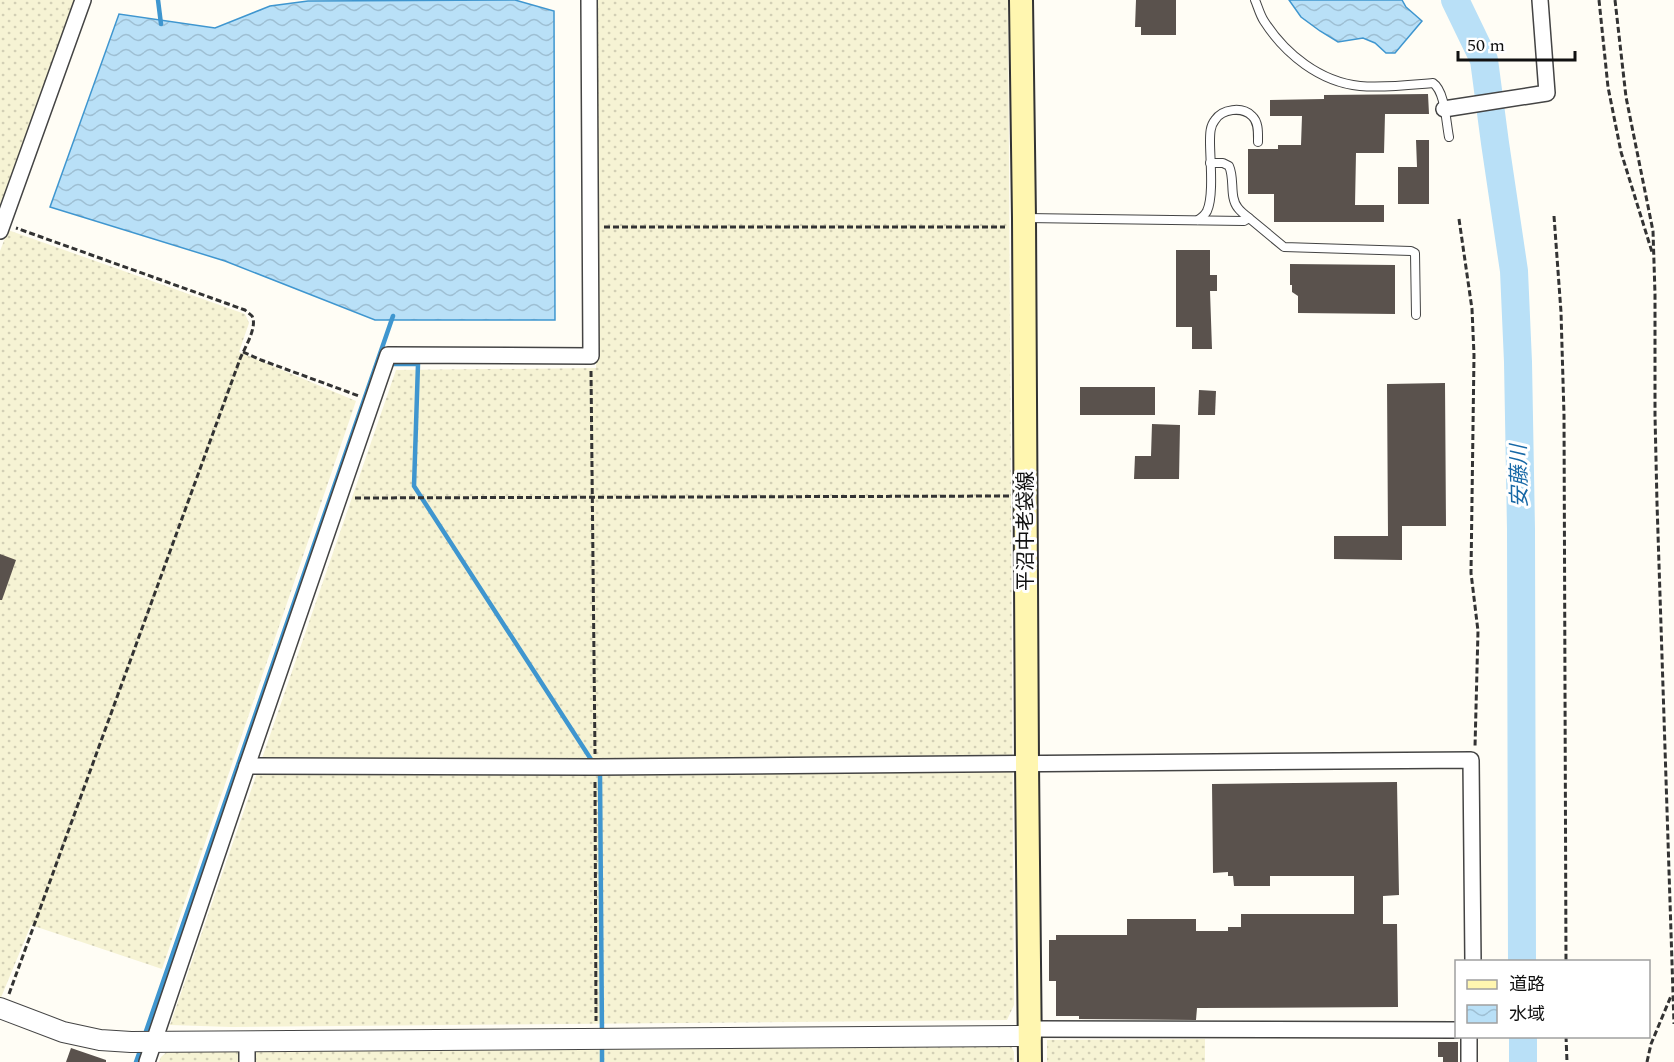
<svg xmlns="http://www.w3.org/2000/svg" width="1674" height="1062" viewBox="0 0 1674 1062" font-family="Spectral,'Noto Sans JP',serif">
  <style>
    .farmland { fill: url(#farmland-dots) }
    .water { fill: url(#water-waves); stroke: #3f96cf; stroke-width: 1.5 }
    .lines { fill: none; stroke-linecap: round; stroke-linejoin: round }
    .stream { stroke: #3f96cf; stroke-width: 4.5 }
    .river { stroke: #b9e0f7; stroke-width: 28 }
    .building { fill: #5a524d }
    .service-casing { stroke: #444; stroke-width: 10 }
    .minor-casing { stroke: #444; stroke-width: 18 }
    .tertiary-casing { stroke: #444; stroke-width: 22 }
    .secondary-casing { stroke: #333; stroke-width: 26 }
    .path { stroke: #333; stroke-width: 3; stroke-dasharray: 6 3; stroke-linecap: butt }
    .service { stroke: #fff; stroke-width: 8 }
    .minor { stroke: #fff; stroke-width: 15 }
    .tertiary { stroke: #fff; stroke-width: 20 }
    .secondary { stroke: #fff6b0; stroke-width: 22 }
    .labels { text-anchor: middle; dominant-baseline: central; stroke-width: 6; stroke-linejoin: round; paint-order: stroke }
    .street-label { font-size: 20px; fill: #111; stroke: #fff }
    .water-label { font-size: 21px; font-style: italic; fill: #1768a6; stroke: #fff }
  </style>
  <defs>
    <pattern id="farmland-dots" width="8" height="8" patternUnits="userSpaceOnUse" patternTransform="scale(1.5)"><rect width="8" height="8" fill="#f6f3d4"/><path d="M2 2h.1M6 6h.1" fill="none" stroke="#d2cfb5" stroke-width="1.8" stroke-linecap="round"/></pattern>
    <pattern id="water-waves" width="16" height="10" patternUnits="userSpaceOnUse" patternTransform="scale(1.5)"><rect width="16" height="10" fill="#b9e0f7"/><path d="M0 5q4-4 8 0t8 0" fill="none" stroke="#9ebfd3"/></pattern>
  </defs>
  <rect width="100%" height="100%" fill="#fffdf5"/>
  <g class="farmland">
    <polygon points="0,0 76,0 0,213"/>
    <polygon points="595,0 1008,0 1014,1005 1007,1020 232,1027 170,1025 396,370 596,368"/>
    <polygon points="8,230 245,314 249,323 239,352 356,401 162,969 31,925 0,1000 0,251"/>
    <polygon points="1205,1039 1205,1062 1047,1062 1047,1040"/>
    <polygon points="1010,1044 1014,1052 1014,1062 159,1062 161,1057 170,1049"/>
  </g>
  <g class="water">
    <polygon points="515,0 554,11 555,320 375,320 225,261 50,207 119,14 215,28 270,6 308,1"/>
    <polygon points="1289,0 1402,0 1406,7 1422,21 1395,53 1386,53 1375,43 1363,38 1338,42 1320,31 1301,17"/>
  </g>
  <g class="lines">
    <g class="stream">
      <polyline points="158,0 161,24"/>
      <polyline points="387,364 418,364 414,486 594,764"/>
      <polyline points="599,771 600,773 602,1035"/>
      <polyline points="144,1037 393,316"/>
      <polyline points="602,1044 602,1062"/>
      <polyline points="136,1062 141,1048"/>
    </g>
    <g class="river">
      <polyline points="1455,0 1484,60 1495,143 1514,271 1518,362 1521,529 1522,962"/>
      <polyline points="1523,1036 1523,1062"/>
    </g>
  </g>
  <g class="building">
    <polygon points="1136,0 1176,0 1176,35 1141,35 1141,27 1135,27"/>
    <polygon points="1428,94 1429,114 1385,114 1384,153 1356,153 1355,205 1384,205 1384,222 1274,222 1274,194 1248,194 1248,149 1278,149 1278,145 1301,145 1302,116 1270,116 1270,100 1324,99 1324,95"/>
    <polygon points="1416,140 1429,140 1429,204 1398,204 1398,167 1417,167"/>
    <polygon points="1176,250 1210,250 1210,275 1217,275 1217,291 1210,291 1212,349 1192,349 1192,327 1176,327"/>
    <polygon points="1290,264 1395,265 1395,314 1298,313 1298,296 1292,292 1292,285 1290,285"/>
    <polygon points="1445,383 1446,526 1402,526 1402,560 1334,559 1334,536 1388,536 1387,384"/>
    <rect x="1080" y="387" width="75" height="28"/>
    <polygon points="1199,390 1216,391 1215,415 1198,415"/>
    <polygon points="1152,424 1180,425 1179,479 1134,479 1135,456 1151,456"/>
    <polygon points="0,554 16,560 2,600 0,600"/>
    <polygon points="1397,782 1399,895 1383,896 1383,924 1397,924 1398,1007 1197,1008 1196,1020 1079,1019 1079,1016 1056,1016 1056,981 1049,981 1049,940 1056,940 1056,935 1127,935 1127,919 1196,919 1196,931 1228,931 1228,927 1241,927 1241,914 1354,914 1354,876 1270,876 1270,886 1234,886 1233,876 1228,876 1228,872 1213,873 1212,784"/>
    <polygon points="1438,1042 1458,1042 1458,1062 1443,1062 1443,1057 1438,1057"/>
    <polygon points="71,1048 106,1060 106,1062 66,1062"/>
  </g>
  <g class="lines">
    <defs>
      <g id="service">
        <path d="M1255,0C1258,7 1260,15 1264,21C1285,54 1320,82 1360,86C1384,88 1409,85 1433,83C1445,91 1446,122 1449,137"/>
        <path d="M1210,163H1223L1229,166C1235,179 1229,197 1238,208C1241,212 1245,215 1249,218"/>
        <polyline points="1026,218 1244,221 1249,218 1284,247 1411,251 1415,253 1416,315"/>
        <path d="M1198,220C1201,218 1205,215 1207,211C1214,196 1210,159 1210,142C1210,134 1210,126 1215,120C1222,109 1242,106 1252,116C1259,122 1258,134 1258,142"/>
      </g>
      <g id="minor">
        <polyline points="1444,109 1547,93 1540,0"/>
        <polyline points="0,231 83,0"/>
        <polyline points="247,766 595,767 1471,760 1473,962"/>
        <polyline points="1031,1029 1456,1030"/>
        <polyline points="1469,1036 1469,1062"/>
        <polyline points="247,1041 247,1062"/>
        <polyline points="147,1062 247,766 388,355 591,356 589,0"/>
      </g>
      <polyline id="tertiary" points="0,1008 63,1032 100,1040 131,1042 1031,1036"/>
      <polyline id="secondary" points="1021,0 1024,218 1027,763 1030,1062"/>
    </defs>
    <use href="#service" class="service-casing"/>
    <use href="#minor" class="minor-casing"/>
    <use href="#tertiary" class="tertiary-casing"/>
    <use href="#secondary" class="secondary-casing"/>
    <g class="path">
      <polyline points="1599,0 1608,87 1621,152 1652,252"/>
      <polyline points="1615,0 1626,97 1653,231 1655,294 1655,415 1657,503 1674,1024"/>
      <polyline points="1554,216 1561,312 1564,415 1566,962"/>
      <polyline points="1459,219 1472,309 1474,355 1471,573 1478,631 1475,747"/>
      <polyline points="604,227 1005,227"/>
      <polyline points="243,352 261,360 359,396"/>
      <polyline points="591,371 595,754"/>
      <polyline points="355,498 1009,496"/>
      <polyline points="595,782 596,1021"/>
      <path d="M9,994L240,359C244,349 258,327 252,316C251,315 246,311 245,310L16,228"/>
      <polyline points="1566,1036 1567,1062"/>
      <polyline points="1647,1062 1651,1044 1671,996"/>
    </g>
    <use href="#service" class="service"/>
    <use href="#minor" class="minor"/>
    <use href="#tertiary" class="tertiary"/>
    <use href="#secondary" class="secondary"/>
  </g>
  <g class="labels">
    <g class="street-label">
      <text transform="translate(1026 531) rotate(-90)">平沼中老袋線</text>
    </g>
    <g class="water-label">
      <text transform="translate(1520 476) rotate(-91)">安藤川</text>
    </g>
  </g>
  <rect x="1455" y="960" width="195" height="78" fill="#ffffff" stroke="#a0a0a0" stroke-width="1.5"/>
  <rect x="1467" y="980" width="30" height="9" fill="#fff6b0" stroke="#a0a0a0" stroke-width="1.5"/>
  <text x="1509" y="990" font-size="18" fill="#111111">道路</text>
  <rect x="1467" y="1005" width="30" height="18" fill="url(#water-waves)" stroke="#a0a0a0" stroke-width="1.5"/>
  <text x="1509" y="1020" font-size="18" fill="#111111">水域</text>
  <path d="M1458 51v9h117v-9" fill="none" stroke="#111111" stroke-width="3"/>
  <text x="1467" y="51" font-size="18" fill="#111111" stroke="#ffffff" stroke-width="4.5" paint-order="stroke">50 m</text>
</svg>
